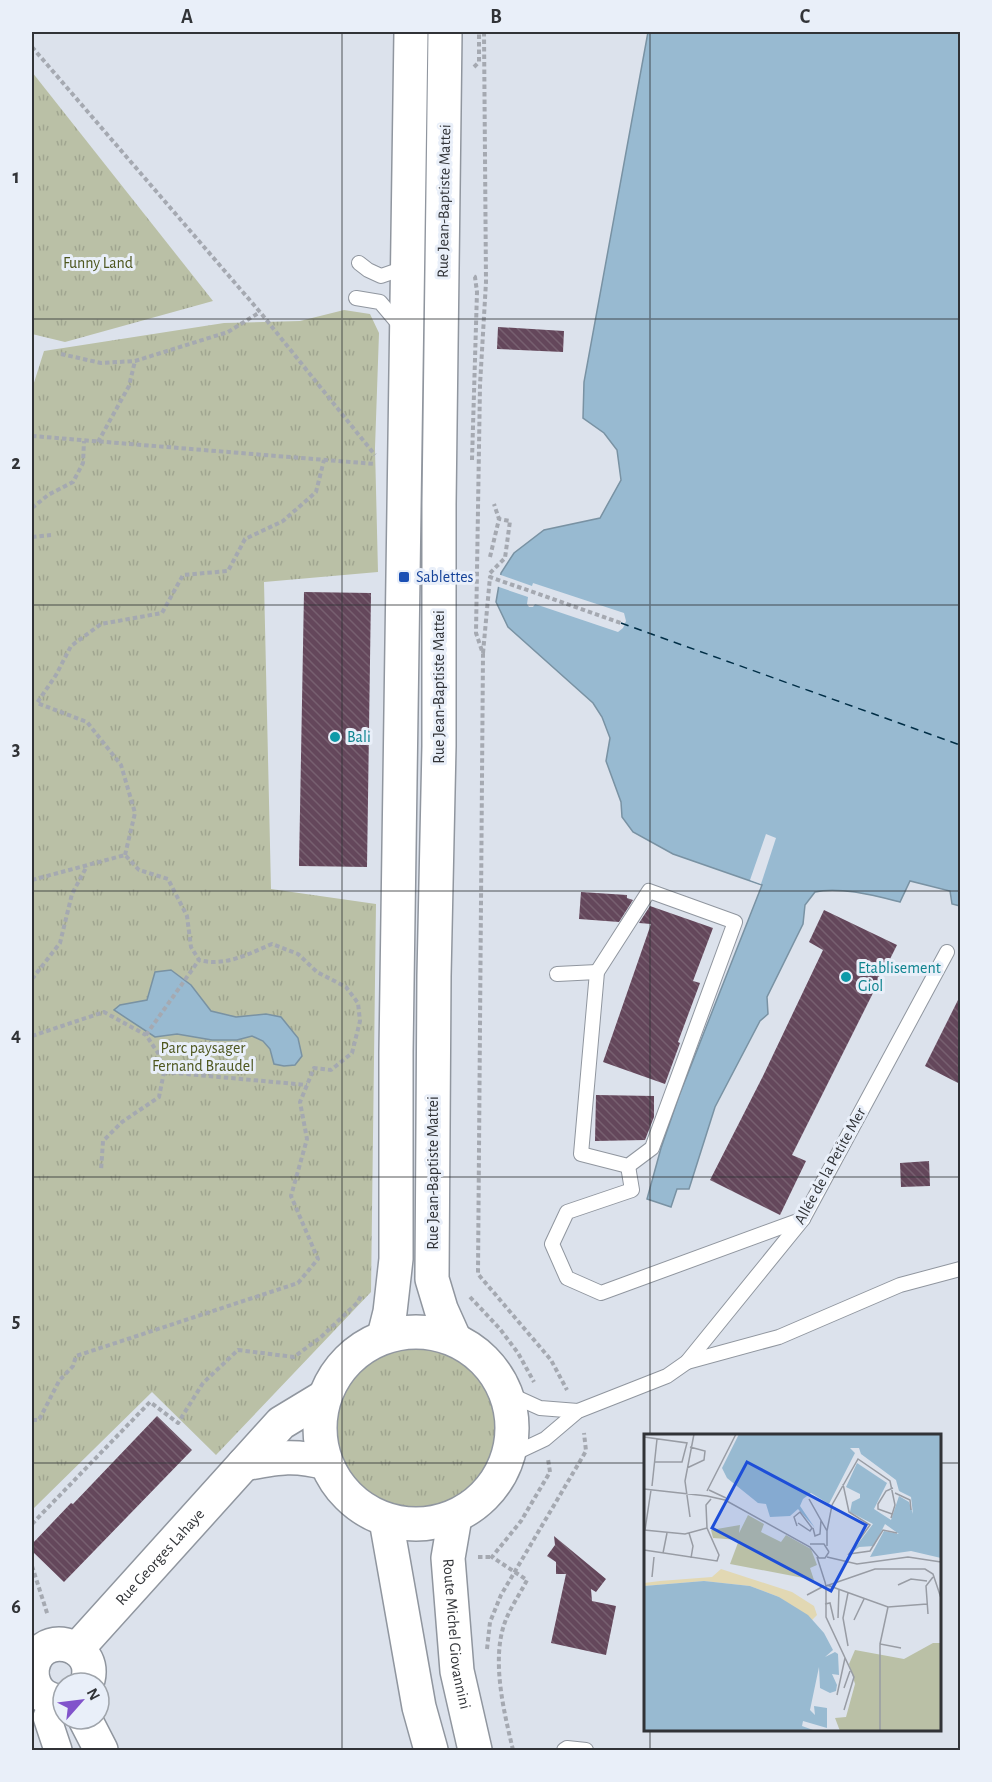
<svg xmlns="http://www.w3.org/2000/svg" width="992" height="1782" viewBox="0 0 992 1782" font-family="'Alegreya Sans',sans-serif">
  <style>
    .grass { fill: url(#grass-tufts) }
    .water { fill: #98bad1; stroke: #7992a3; stroke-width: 1.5 }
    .pier { fill: #dce2ec }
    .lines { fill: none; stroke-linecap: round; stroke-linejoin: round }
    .ferry { stroke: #002e46; stroke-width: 1.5; stroke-dasharray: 8 6; stroke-linecap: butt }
    .building { fill: url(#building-back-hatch) }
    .service-casing { stroke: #90969f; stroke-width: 16 }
    .minor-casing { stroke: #90969f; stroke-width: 30 }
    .tertiary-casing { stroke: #90969f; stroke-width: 36 }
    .secondary-casing { stroke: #90969f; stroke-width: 36 }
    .path { stroke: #a5a9b1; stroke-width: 4; stroke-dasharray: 4.5 3; stroke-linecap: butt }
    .service { stroke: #fff; stroke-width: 14 }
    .minor { stroke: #fff; stroke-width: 27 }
    .tertiary { stroke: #fff; stroke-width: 33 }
    .secondary { stroke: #fff; stroke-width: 33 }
    .grid { fill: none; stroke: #313337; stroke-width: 1.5; stroke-opacity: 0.55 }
    .transit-dot { fill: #1a4fb4; stroke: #e9eff9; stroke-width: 2 }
    .culture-dot { fill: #0f9aa8; stroke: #e9eff9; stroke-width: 2 }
    .labels { text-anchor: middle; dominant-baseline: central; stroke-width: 6; stroke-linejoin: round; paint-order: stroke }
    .street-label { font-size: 16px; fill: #313337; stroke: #e9eff9 }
    .park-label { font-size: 16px; fill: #4d561e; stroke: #e9eff9 }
    .transit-label { font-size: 16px; fill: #164399; stroke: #e9eff9; text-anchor: start }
    .culture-label { font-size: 16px; fill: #0d838f; stroke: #e9eff9; text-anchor: start }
    .inset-river { fill: none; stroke: #98bad1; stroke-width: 3 }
    .inset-road { fill: none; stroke: #989ca4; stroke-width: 1.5 }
    .view { fill: #1d4ed8; fill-opacity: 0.15; stroke: #1d4ed8; stroke-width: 3 }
    .inset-edge { fill: none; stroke: #313337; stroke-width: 3 }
    .neatline { fill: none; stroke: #313337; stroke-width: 2 }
    .grid-label { font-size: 20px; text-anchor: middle; font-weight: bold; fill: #313337 }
  </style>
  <defs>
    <pattern id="grass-tufts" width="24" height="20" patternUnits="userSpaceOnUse" patternTransform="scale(1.5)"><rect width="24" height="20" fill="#bac0a6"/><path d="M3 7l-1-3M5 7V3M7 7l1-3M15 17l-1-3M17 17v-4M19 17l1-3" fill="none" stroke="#a0a590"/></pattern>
    <pattern id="building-back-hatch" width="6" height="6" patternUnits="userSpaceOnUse" patternTransform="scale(1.5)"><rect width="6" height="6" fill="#64475b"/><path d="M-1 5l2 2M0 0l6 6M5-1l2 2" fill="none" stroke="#776070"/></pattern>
  </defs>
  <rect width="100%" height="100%" fill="#dce2ec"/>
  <g class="grass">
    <polygon points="32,72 213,301 65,342 32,334"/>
    <polygon points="344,310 370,314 379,333 375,448 378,572 264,582 271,889 376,904 371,1292 216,1455 152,1392 33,1509 32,1503 32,389 44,351 224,323 300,321"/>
    <circle cx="416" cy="1428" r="96"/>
  </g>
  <g class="water">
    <path d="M648,32H960V906L952,904L950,891L910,881L900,902C876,896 839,886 815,892L805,905L803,924L767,997L768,1014L760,1021L715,1107L689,1189H677L671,1207L647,1199L661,1148L679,1096L762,885L673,854L633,832L622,817L621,802L606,761L610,738L602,717L593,703L508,627L496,602L501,573L514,553L544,530L600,518L621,480L617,450L604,433L583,418L584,382Z"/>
    <polygon points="171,970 191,985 211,1011 236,1017 266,1014 281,1017 298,1038 302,1056 295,1065 284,1066 274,1064 270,1049 263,1041 252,1036 237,1040 212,1040 177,1034 155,1037 114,1010 120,1005 147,1000 155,972"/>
  </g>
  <g class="pier">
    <polygon points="498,574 532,586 533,583 624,613 626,621 623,628 618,632 535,604 533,607 529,607 527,604 528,597 496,586"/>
    <polygon points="766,834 776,838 761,884 750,880"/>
  </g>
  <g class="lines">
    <polyline class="ferry" points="621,623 960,745"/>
  </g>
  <g class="building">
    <polygon points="498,327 564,331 563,352 497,349"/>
    <polygon points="304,592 371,593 367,867 299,866"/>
    <polygon points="581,892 627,895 627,898 633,900 619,922 579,919"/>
    <polygon points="650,906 713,928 693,981 700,983 678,1042 680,1043 665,1084 603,1062 651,924 639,923"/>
    <polygon points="824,910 897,945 792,1155 806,1161 780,1215 710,1180 763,1076 823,950 809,942"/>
    <polygon points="960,996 960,1084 925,1066"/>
    <polygon points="596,1095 654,1096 654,1117 645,1140 595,1141"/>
    <polygon points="929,1161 930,1186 901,1187 900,1163"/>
    <polygon points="157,1416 192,1450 64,1582 32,1551 32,1544 71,1503 73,1504"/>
    <polygon points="554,1536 606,1579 596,1592 591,1589 592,1601 616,1606 606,1655 551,1643 566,1574 556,1574 556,1562 547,1556 555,1545"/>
  </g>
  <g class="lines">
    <defs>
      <g id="service">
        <polyline points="359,263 368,270 381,276 407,267"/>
        <polyline points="356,298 380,302 402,328"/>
        <polygon points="649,891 735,922 652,1148 628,1166 581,1154 597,972"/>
        <polyline points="557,974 597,972"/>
        <polyline points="628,1166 632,1190 567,1212 552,1244 567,1278 601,1293 803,1219"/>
        <polyline points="687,1362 779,1337 900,1285 960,1269"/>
        <polyline points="507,1393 540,1408 578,1411"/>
        <polyline points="509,1456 545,1439 578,1411 667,1376 687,1362 803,1219 947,952"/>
        <polyline points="564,1750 567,1748 586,1750"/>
      </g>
      <polyline id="minor" points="55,1701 47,1717 58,1750"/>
      <g id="tertiary">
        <path d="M244,1464C277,1458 293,1454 326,1463"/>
        <path id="s1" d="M77,1649L281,1423L324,1397"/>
        <path d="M32,1672C35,1627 101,1641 87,1683"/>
        <path d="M32,1674C34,1692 46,1701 63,1701"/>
        <polyline points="85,1719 101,1750"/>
      </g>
      <g id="secondary">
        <polyline points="445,32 439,504 439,746 434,976 432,1279 441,1309 454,1338"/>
        <circle cx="416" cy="1428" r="96"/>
        <polyline points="384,1336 390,1312 396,1259 396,1052 411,32"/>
        <path id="s2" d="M455,1517L448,1558L457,1671L475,1750"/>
        <polyline points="386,1520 419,1707 431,1750"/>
      </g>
    </defs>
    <use href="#service" class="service-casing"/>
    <use href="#minor" class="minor-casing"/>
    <use href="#tertiary" class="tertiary-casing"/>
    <use href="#secondary" class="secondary-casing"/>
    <g class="path">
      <polyline points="484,32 486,282 480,385 476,633 483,654 478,1274 551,1360 567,1390"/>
      <polyline points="32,47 260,312 375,455"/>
      <polyline points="474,67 479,62 479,32"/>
      <polyline points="61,354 101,363 135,361 228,332 260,312"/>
      <polyline points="32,436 375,464"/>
      <polyline points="98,442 129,386 135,361"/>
      <polyline points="472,460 477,292 475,277 472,275"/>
      <polyline points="32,508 48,495 73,482 83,463 84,441"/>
      <polyline points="32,537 51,535"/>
      <polyline points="490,557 499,519 494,504"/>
      <polyline points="490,573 505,558 510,521 499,519"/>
      <polyline points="483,653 490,577 621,623"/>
      <polyline points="125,855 135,813 121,765 87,722 37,703 56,675 71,646 101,624 162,613 183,575 228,571 245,539 283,521 316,492 324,460"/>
      <path d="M32,880L125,855L139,870L168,879L187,916L191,947L199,960C225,967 248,954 272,944L298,954L317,972L346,987L358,1003L360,1021L352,1053L331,1070L314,1068L300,1102L307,1139L291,1196L318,1259L298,1283L76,1356L73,1366L59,1381L39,1420H32"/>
      <polyline points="32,979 60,943 72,894 87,866"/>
      <polyline points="146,1035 199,960"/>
      <polyline points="32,1036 104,1012 146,1035 158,1053 164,1072 159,1097 122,1122 103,1141 101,1171"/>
      <polyline points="164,1072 307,1085"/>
      <polyline points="470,1297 500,1329 518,1353 534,1382"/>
      <polyline points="32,1524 150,1402 178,1423 203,1383 238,1350 294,1357 321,1337 357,1303 361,1296"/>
      <polyline points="478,1557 492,1557"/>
      <polyline points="32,1566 48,1616"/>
      <polyline points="487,1649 490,1622 501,1595 586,1451 584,1433"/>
      <path d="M513,1750C504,1712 491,1660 505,1622C510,1608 520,1594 527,1580L492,1557L521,1521L550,1472L548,1459"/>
    </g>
    <use href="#service" class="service"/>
    <use href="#minor" class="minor"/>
    <use href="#tertiary" class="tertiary"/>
    <use href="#secondary" class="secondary"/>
  </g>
  <path class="grid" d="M342,32V1750M650,32V1436M32,319H960M32,605H960M32,891H960M32,1177H960M32,1463H646M940,1463H960M650,1730V1750"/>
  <rect class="transit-dot" x="398" y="571" width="12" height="12" rx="3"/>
  <g class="culture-dot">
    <circle cx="335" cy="737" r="6"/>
    <circle cx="846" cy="977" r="6"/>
  </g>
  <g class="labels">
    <g class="street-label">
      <text transform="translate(444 201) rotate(-89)">Rue Jean-Baptiste Mattei</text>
      <text transform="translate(439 687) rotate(-90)">Rue Jean-Baptiste Mattei</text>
      <text transform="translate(830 1166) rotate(-61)">Allée de la Petite Mer</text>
      <text transform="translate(433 1173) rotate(-90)">Rue Jean-Baptiste Mattei</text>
      <text stroke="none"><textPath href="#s1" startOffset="124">Rue Georges Lahaye</textPath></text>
      <text stroke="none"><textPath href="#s2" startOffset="118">Route Michel Giovannini</textPath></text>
    </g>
    <g class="park-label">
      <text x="98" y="263">Funny Land</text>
      <text x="203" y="1048">Parc paysager<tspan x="203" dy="18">Fernand Braudel</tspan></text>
    </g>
    <g class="transit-label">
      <text x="416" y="577">Sablettes</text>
    </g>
    <g class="culture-label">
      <text x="347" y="737">Bali</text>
      <text x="858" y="968">Etablisement<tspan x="858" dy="18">Giol</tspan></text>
    </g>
  </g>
  <g transform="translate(644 1434)">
    <rect width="297" height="297" fill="#dce2ec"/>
    <path d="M104,81L120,90L117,98L137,108L142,101L167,115L173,131L166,134L170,146L86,130L95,106L69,104L67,96L96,91L95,99Z" fill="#bac0a6"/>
    <path d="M289,209H297V297H196L191,284L202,283L211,250L205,230L211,216L260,225Z" fill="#bac0a6"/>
    <path d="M77,135L148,158L170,172L173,181L168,186L135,163L106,152L60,147L0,152V149L16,147L68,143Z" fill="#e2d8b3"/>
    <path d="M95,0H297V124L267,117L226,123L240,97L255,100L241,90L230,112L215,113L206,120L229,90L206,78L208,68L216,64V60L202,53L213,29L243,49L230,75L247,86L255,62L265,68L269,80L267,63L255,57L252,46L217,20L215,14H206L211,19L185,70L167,59L159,65L156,72L171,94L154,75L146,82L126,83L122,70L114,69L83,44L78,34ZM60,147L106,152L135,163L164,181L180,199L189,216L181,223L191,218L194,220L195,241L188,240L193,251L192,257L186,259L176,254L175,233L166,276L171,281L170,272L183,274V294L159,287L158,292L172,297H0V152Z" fill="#98bad1"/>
    <path class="inset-river" d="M132,75L214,0"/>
    <path class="inset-road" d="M0,3L43,9L38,28H10M43,34L60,26L61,17L46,13M199,50L205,78L226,91L205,120L226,117L239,96L253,99M8,52L13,5M0,55L63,62M65,56L82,64M63,57L92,0M251,59L266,66L267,76M63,62L81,66L166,113L175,124H181L185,118M165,65L183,97V112M248,80L234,75V70L242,57L249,54M46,83L41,47L50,0M153,92L150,83L156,78L168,94L166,97L154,89M169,94L171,102L176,100L177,86M0,96L41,100L63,94M1,96L7,56M183,97L188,71L214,25L246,47L251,71L247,84M45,99L49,112L47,124M166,110H180L185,118M0,116L73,127L75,121L63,94L62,71L67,65M19,119L23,99M173,123L181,148M183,123L213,130L264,123L297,128M8,143L10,123M181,148L182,152L231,135H281L289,140L297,164M183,151L244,173L283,170M254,151L267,145L283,147M182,152V183L210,243L200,276M163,161L180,152M181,170L186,169L190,186M244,173L236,210L257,214M284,180L282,152L289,143M194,184L195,155M210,186L220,165M236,210V297M204,212L199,184L204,159M200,254L206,237M193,261L201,224"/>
    <path class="view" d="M103,28L222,91L187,157L68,94Z"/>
    <rect width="297" height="297" class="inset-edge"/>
  </g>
  <rect width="992" height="1782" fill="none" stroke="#e9eff9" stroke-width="66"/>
  <g transform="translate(81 1701) rotate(62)"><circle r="28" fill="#e9eff9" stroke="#9fa4ab" stroke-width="1.5"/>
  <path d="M0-4.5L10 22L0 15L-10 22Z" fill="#8153cb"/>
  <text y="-9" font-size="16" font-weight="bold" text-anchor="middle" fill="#313337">N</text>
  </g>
  <rect x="33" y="33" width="926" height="1716" class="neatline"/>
  <g class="grid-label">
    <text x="187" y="23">A</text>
    <text x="496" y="23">B</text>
    <text x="805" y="23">C</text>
    <text x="16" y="183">1</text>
    <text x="16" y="469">2</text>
    <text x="16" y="755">3</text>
    <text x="16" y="1041">4</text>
    <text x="16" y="1327">5</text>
    <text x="16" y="1613">6</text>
  </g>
</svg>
